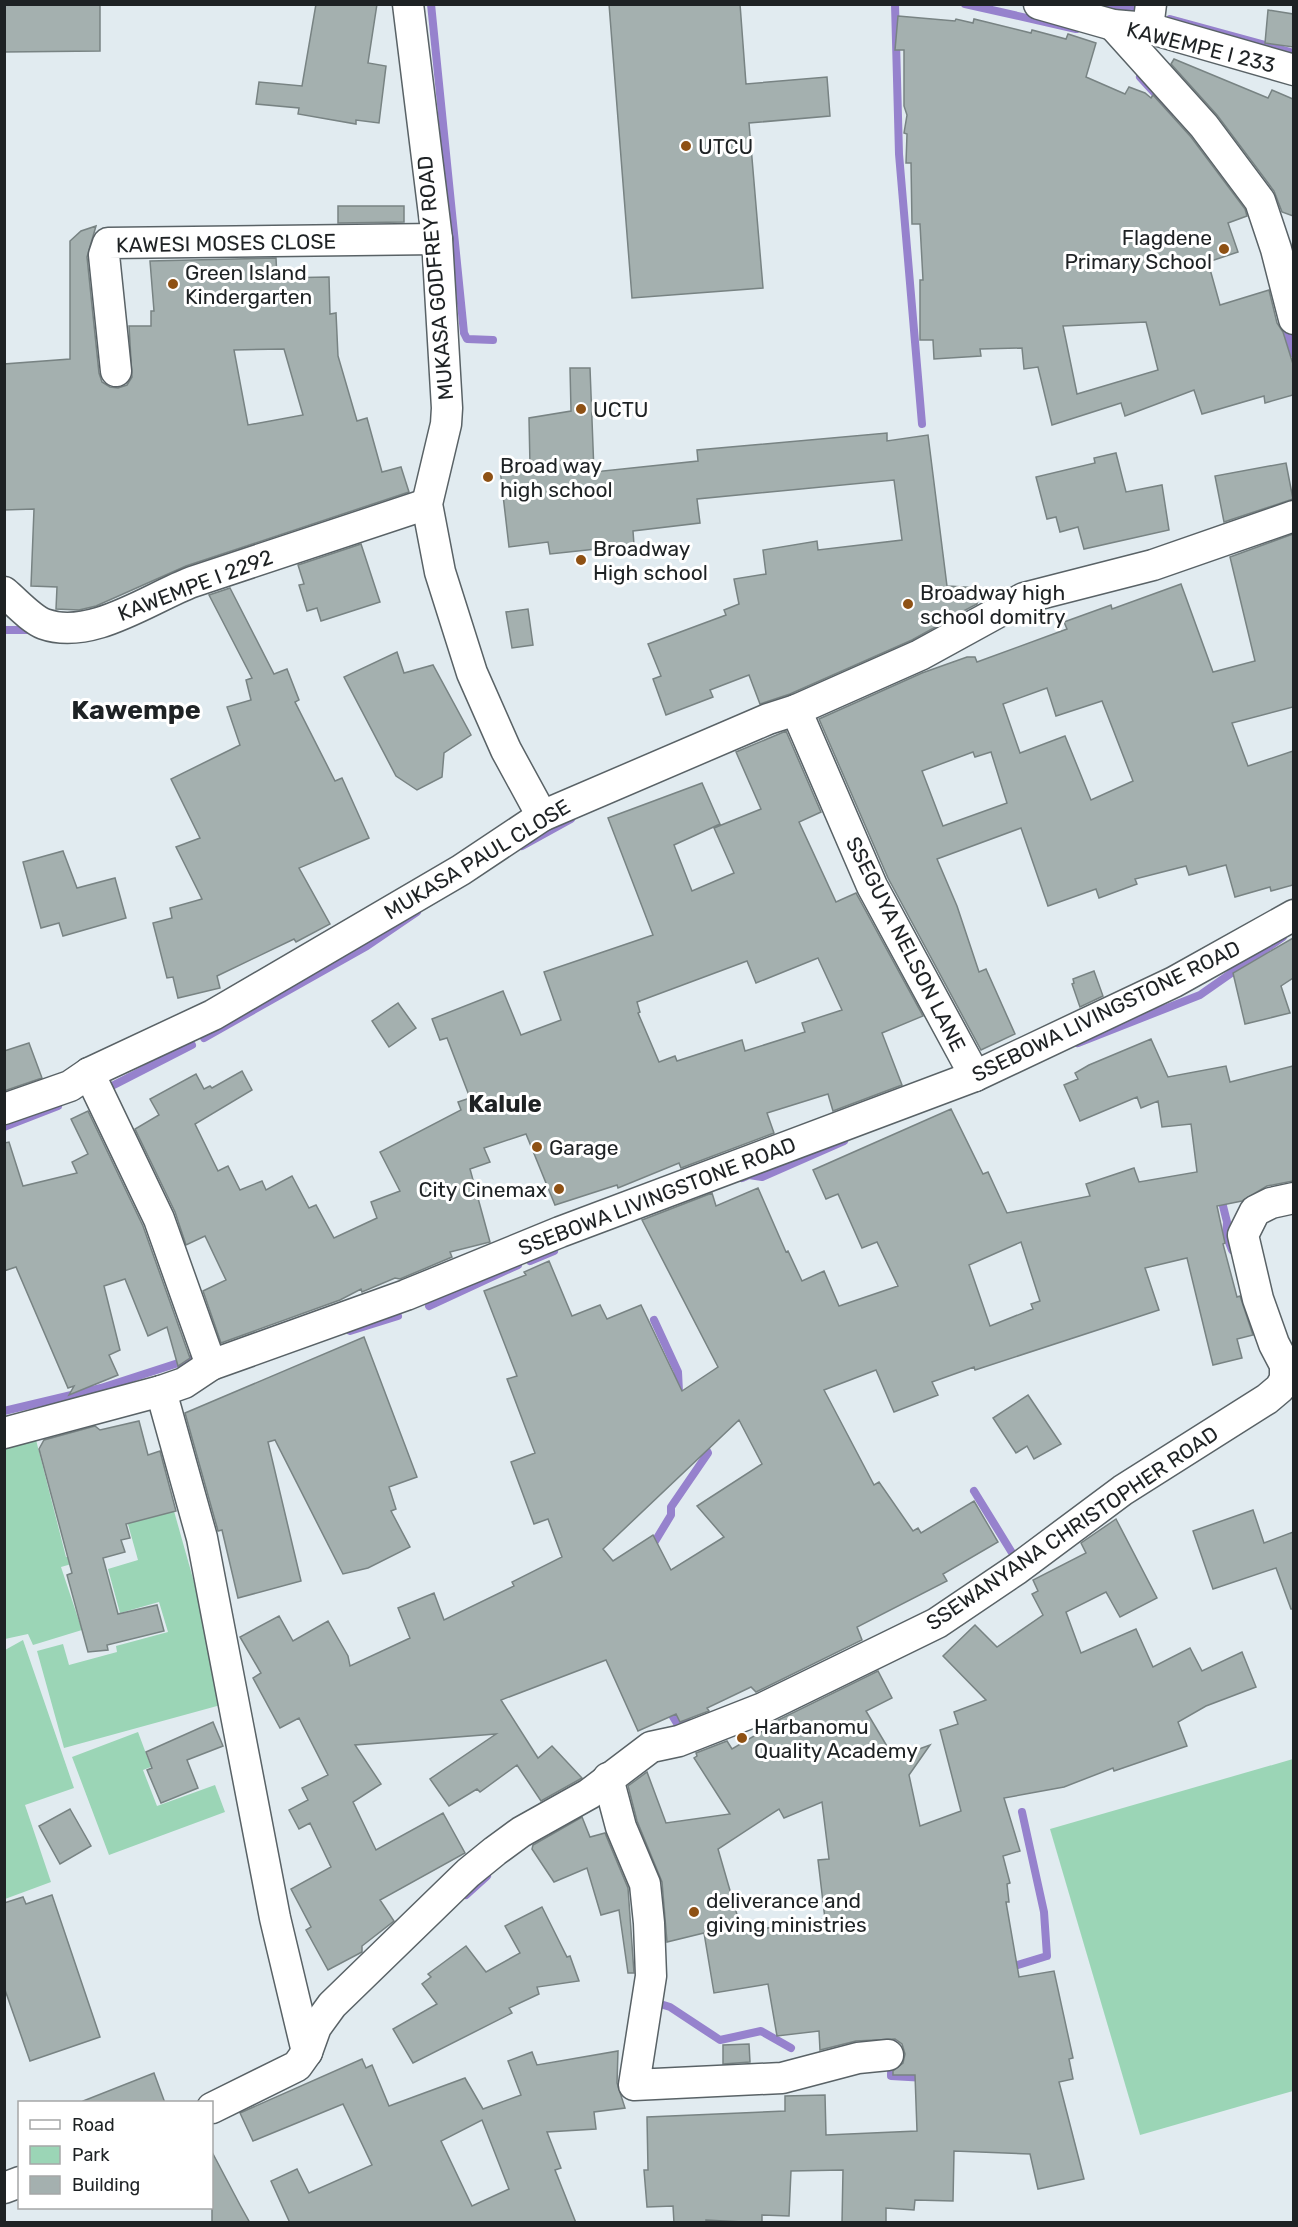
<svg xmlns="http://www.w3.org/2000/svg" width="1298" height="2227" viewBox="0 0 1298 2227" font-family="Rubik,sans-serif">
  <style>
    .green { fill: #9bd5b6 }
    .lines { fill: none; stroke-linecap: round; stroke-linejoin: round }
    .stream { stroke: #9682cd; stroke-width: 8 }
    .building { fill: #a4b0af; stroke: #788383; stroke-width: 1.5; fill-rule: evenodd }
    .minor-casing { stroke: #596266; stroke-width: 33 }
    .minor { stroke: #fff; stroke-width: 30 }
    .poi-dot { fill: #8e5114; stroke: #fff; stroke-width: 2 }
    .labels { text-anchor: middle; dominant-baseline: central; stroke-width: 6; stroke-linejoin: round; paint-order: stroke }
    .street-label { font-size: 21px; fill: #1e2224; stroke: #fff }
    .poi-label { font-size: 21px; fill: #1e2224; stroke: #fff; text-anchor: start }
    .quarter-label { font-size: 24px; font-weight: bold; fill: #1e2224; stroke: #fff }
    .district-label { font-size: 27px; font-weight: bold; fill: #1e2224; stroke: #fff }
  </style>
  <rect width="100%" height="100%" fill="#e1ebf0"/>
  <g class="green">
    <polygon points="34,1432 66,1557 73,1557 75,1563 61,1567 82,1630 33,1645 28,1634 5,1639 4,1440"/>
    <polygon points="163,1472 228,1703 64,1748 37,1651 63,1644 69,1665 117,1652 116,1646 168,1632 159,1602 120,1613 108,1569 138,1560 117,1485"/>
    <polygon points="23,1640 74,1788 25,1805 51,1882 5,1899 5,1650"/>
    <polygon points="138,1732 151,1767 143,1770 157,1806 215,1785 225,1812 109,1855 72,1757"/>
    <polygon points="1293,1759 1293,2091 1140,2135 1050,1829"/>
  </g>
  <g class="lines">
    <g class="stream">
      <polyline points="431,4 464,333 467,339 493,340"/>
      <polyline points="895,4 899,154 922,424"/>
      <polyline points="965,4 1076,29"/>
      <polyline points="1108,4 1133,10 1137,4"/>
      <polyline points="1170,19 1294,53"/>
      <polyline points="1140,77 1172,112"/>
      <polyline points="1284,321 1294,354"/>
      <polyline points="4,630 35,630"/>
      <polyline points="522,846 571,819"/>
      <polyline points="204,1038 367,946 417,912"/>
      <polyline points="1078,1043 1200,995 1283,937"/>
      <polyline points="108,1088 192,1045"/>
      <polyline points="4,1127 58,1106"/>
      <polyline points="742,1178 749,1175 762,1177 844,1141"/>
      <polyline points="1223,1206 1227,1222 1226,1235 1232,1250"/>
      <polyline points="530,1261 554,1251"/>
      <polyline points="429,1306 518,1265"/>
      <polyline points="654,1320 678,1372 679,1392"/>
      <polyline points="350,1331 398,1316"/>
      <polyline points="4,1411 101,1388 203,1355"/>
      <polyline points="974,1491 1014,1556"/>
      <polyline points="651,1548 671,1515 671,1507 708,1453 702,1442"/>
      <polyline points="667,1707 678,1725 687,1722"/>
      <polyline points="466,1895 487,1876"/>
      <polyline points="1008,1968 1047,1956 1044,1912 1022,1812"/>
      <polyline points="654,2002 670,2007 720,2040 761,2031 791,2048"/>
      <polyline points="892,2028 891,2076 926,2078"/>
    </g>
  </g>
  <g class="building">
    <polygon points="4,4 100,4 100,51 4,52"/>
    <polygon points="316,4 377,4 368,63 386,66 379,123 356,120 356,124 298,114 299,108 256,104 259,82 302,86"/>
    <polygon points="609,4 740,4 746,84 827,77 830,116 749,123 763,288 632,298"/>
    <polygon points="1268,10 1293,14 1293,47 1265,43"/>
    <path d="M898,16L955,21L956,19L973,23L974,19L1031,33L1032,30L1066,39L1068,34L1096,43L1086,77L1125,94L1129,87L1145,93L1151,98L1153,95L1191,137L1245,209L1247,216L1228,223L1238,252L1208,262L1220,305L1269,290L1277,323L1283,332L1293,364V395L1265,403L1264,396L1202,414L1194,390L1125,416L1121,403L1052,425L1038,367L1024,369L1022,348L980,349L981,356L934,359L933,340H920V280H923L920,224H912L911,163H906L907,134L904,133L907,115L904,106V50H895ZM1146,322L1158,370L1077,394L1063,326Z"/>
    <polygon points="1174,59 1268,98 1272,90 1293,99 1293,216 1282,212 1274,191 1217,115 1171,64"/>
    <polygon points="338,206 404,206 404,222 338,223"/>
    <path d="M96,226L87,257L99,373L102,382L110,387L118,388L127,385L132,377L129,326H151V311H154L150,261L276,258L277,278L329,277L330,314L336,313L338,356L357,421L367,418L382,472L401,467L409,492L186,566L96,606L79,610L56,609L57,587L31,586L34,509L4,510V364L70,359V241L81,231ZM284,349L303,415L248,425L234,350Z"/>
    <polygon points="570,368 590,368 594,472 698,461 697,450 887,433 887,441 928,435 947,586 982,588 977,604 956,615 939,617 941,624 912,640 790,694 760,704 749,675 710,690 713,697 666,715 653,679 661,676 648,644 726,615 724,610 739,604 734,579 766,574 763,550 817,541 818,550 902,540 894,480 697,499 700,523 633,531 634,545 550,554 548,542 509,547 500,469 530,466 529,418 571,411"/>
    <polygon points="1116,453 1126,492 1162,485 1169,530 1084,549 1078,527 1060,532 1056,517 1047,519 1036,477 1095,463 1094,458"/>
    <polygon points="1286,463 1293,499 1224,522 1215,476"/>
    <path d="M1293,534V707L1232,723L1248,766L1293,751V885L1271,891L1270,887L1235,897L1226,865L1189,875L1186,866L1135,879L1137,884L1099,898L1096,889L1048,906L1021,828L937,859L957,906L979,972L986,969L1015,1034L981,1050L888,878L819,719L922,673L967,657H975L977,662L1067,629L1064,622L1111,605L1112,609L1181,584L1213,672L1255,661L1230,557ZM1047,688L1056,716L1102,701L1133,781L1091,800L1065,736L1020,753L1003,704ZM973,752L975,757L991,752L1007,803L943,826L922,771Z"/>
    <polygon points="361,544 380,602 321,621 317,608 307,611 299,585 304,584 298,565"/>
    <polygon points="230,588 274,674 287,669 299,700 295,702 335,781 342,778 369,838 299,868 330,924 296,942 294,939 217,976 220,988 178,998 173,977 167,978 153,923 172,918 170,908 202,899 176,847 200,838 171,779 240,745 227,707 251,700 246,680 252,678 209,595"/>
    <polygon points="528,609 533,645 512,648 506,612"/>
    <polygon points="397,652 404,673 433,665 471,735 444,753 442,777 417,790 396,776 344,677"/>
    <path d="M786,731L821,812L799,822L836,902L856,893L923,1016L882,1033L902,1085L833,1111L828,1094L767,1113L774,1133L681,1168L679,1163L618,1188L617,1185L555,1205L526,1134L484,1148L490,1162L470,1169L490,1242L450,1252L452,1257L400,1279L395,1278L362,1292L361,1289L340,1300L221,1343L203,1291L226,1280L205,1236L186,1245L175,1212L135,1129L159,1115L150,1099L196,1074L204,1089L210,1086L212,1088L242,1071L252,1090L195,1124L218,1171L228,1166L240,1190L262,1181L266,1190L292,1176L309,1208L316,1205L334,1238L377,1218L371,1202L400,1191L380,1152L461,1110L458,1102L470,1098L447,1038L440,1040L432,1019L503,991L521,1035L561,1020L544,972L653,935L608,818L702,783L720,824L674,845L692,891L734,873L714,828L761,809L736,752ZM818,958L842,1010L802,1023L805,1032L745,1051L742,1040L677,1061L675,1056L659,1062L638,1013L640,1012L637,1002L747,961L756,983Z"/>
    <polygon points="63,851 77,888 115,878 126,918 63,936 59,923 41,928 23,862"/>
    <polygon points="1293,938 1293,978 1281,986 1290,1013 1245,1024 1233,973"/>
    <polygon points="1094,971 1103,996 1080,1007 1072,984 1074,983 1073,979"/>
    <polygon points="398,1003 416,1028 389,1047 372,1021"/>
    <path d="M1151,1039L1168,1077L1226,1066L1230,1082L1293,1066V1181L1267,1186L1242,1201L1217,1206L1225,1243L1223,1244L1237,1297L1240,1296L1253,1335L1237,1339L1242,1358L1213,1365L1187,1258L1145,1268L1159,1310L975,1370L974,1367L932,1382L938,1395L894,1412L876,1370L824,1390L874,1485L879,1482L913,1531L918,1528L921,1533L974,1501L998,1542L943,1574L947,1581L857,1627L862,1640L756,1692L751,1687L707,1708L709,1711L680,1722L676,1714L638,1731L606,1660L501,1700L538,1758L552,1746L582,1778L541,1801L517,1765L480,1792L477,1789L449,1806L430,1779L496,1734L355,1745L381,1784L353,1802L376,1850L443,1813L465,1853L380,1900L394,1921L362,1946V1952L328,1970L306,1930L311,1927L291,1889L331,1867L310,1823L299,1829L289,1810L308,1800L302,1788L328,1775L299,1718L280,1728L253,1678L261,1673L240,1637L279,1616L293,1641L328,1621L348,1656L350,1666L410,1638L398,1608L434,1593L444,1620L514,1586L512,1582L562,1557L548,1519L534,1524L511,1462L535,1453L507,1379L517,1376L484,1291L526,1275L524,1272L549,1261L572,1316L600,1305L607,1319L641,1305L682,1391L718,1367L642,1220L712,1193L716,1206L758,1188L786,1252L788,1251L802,1281L824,1271L839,1306L898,1286L877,1242L862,1248L838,1194L826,1199L813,1170L951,1109L983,1174L988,1172L1007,1213L1090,1196L1086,1184L1134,1168L1139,1182L1197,1172L1191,1124L1162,1127L1158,1101L1141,1108L1137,1097L1080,1121L1064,1085L1078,1079L1075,1073L1089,1065ZM1021,1242L1040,1301L1031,1304L1033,1309L990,1326L969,1265ZM739,1420L762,1464L697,1506L724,1537L671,1570L653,1535L613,1561L603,1549Z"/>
    <polygon points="29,1043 42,1078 4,1091 4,1051"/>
    <polygon points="88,1111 143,1226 190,1358 178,1366 167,1327 148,1336 125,1279 104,1286 120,1350 109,1355 118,1375 69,1395 74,1386 68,1388 16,1267 4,1271 4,1143 9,1142 23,1186 77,1173 72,1162 88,1154 71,1119"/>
    <polygon points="364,1337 417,1477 389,1487 396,1509 391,1511 410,1547 368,1568 343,1574 275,1440 268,1442 301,1581 238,1598 222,1530 218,1531 185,1413"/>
    <polygon points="1028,1395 1061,1444 1034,1459 1027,1446 1016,1453 993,1418"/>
    <polygon points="139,1421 148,1455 160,1451 176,1511 126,1524 130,1538 121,1540 125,1552 103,1558 118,1614 157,1605 164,1631 107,1645 108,1650 88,1652 67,1575 72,1573 39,1449 44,1440 95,1426 100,1430"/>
    <polygon points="1253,1510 1264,1543 1293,1532 1293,1609 1291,1609 1276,1568 1213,1589 1193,1531"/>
    <path d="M1116,1519L1157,1598L1120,1617L1106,1592L1066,1612L1081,1653L1136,1629L1153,1667L1190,1648L1202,1671L1242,1652L1256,1687L1206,1706L1178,1722L1187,1746L1114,1771L1113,1768L1064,1787L1004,1798L1020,1851L1003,1856L1010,1883L1007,1884L1009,1902H1006L1019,1977L1054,1971L1073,2058L1069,2059L1073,2079L1059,2082L1084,2179L1038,2189L1030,2154L954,2151L953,2201L915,2200L914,2210L886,2208V2223H842L843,2170L791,2171L789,2216L762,2215V2223L706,2220V2223H674L673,2206L647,2207L644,2170H648L647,2117L785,2111V2096L825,2095L826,2135L917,2131L915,2075H893V2071L903,2063L905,2054L902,2044L895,2039L856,2041L820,2050L819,2031L777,2036L768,1984L714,1993L704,1933L667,1942L662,1882L637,1821L628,1786L647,1772L666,1823L730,1814L694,1758L697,1756L696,1753L727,1741L732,1749L771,1726L770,1724L878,1671L892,1698L866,1711L894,1758L930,1745L909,1775L920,1826L961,1811L940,1730L958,1724L954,1712L986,1700L943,1656L975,1625L997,1647L1043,1615L1032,1594L1038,1591L1033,1580L1086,1553L1081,1543ZM822,1802L829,1859L818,1860L825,1919L742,1932L718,1849L779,1809L784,1818Z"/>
    <polygon points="213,1722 223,1746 187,1760 198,1788 161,1803 147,1770 152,1768 146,1752"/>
    <polygon points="70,1809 91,1846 60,1864 39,1826"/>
    <polygon points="582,1817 590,1837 605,1833 628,1888 634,1973 628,1973 619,1910 601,1915 587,1868 554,1882 532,1849 533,1845"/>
    <polygon points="52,1895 100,2037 30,2061 4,1987 4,1903 23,1897 26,1904"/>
    <polygon points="542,1907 567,1957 570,1956 579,1981 537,1987 539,1994 509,2008 512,2013 413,2063 393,2029 437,2004 422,1984 431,1977 428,1974 466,1946 486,1972 520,1953 505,1926"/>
    <polygon points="749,2044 750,2062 723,2064 723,2045"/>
    <path d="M618,2051L617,2083L625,2108L594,2112L596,2129L547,2132L561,2168L555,2170L576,2223H290L271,2181L297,2169L309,2193L372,2165L343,2104L253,2141L240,2113L362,2059L366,2068L372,2065L389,2106L465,2078L483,2109L521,2095L508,2061L532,2052L537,2065ZM482,2120L509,2189L472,2206L441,2141Z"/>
    <polygon points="154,2073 165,2103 83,2103 83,2101"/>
    <polygon points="212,2152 240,2205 250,2223 212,2223"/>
  </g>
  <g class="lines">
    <defs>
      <g id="minor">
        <polyline points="408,4 437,239 447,408 446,424 427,504 440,572 472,673 506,750 542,816"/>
        <polyline points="1039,4 1113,25 1148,28 1294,70"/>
        <polyline points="1113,25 1204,126 1260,201 1276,249 1294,319"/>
        <polyline points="1148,28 1151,4"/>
        <polyline points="116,371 104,255 108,243 437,239"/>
        <path d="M4,592C16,602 31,619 44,624C91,641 150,598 192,582L427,504"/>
        <polyline points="796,710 872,886 975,1076"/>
        <polyline points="89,1073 159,1219 211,1365"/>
        <polyline points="4,1109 70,1086 89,1073 213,1015 461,870 542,816 768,719 796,710 920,655 1024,598 1153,565 1294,516"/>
        <polyline points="161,1391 202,1538 275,1918 307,2052"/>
        <polyline points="4,1433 161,1391 184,1383 211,1365 406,1295 560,1232 975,1076 1174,982 1294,915"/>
        <polyline points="608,1778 621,1827 645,1884 649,1923 651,1976 634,2085 782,2078 858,2058 888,2055"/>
        <polyline points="212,2108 297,2066 307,2052 316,2027 332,2005 468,1873 495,1851 521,1832 589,1794 651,1747 679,1741 763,1708 937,1623 1017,1569 1123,1490 1267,1399 1280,1388 1285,1379 1285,1365 1274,1344 1258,1299 1243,1235 1255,1211 1271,1203 1294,1198"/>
        <polyline points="4,2188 20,2182"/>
      </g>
    </defs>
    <use href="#minor" class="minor-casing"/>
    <use href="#minor" class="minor"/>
  </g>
  <g class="poi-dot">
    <circle cx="686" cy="146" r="6"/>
    <circle cx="1224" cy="249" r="6"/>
    <circle cx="173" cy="284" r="6"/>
    <circle cx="581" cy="409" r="6"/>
    <circle cx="488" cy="477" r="6"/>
    <circle cx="581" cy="560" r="6"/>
    <circle cx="908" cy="604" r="6"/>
    <circle cx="537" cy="1147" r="6"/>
    <circle cx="559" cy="1189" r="6"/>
    <circle cx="742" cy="1738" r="6"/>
    <circle cx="694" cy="1912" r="6"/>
  </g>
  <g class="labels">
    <g class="street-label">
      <text transform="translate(1201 47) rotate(14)">KAWEMPE I 233</text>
      <text transform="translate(226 243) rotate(-1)">KAWESI MOSES CLOSE</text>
      <text transform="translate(435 278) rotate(-95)">MUKASA GODFREY ROAD</text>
      <text transform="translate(195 585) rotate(-21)">KAWEMPE I 2292</text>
      <text transform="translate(477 859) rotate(-31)">MUKASA PAUL CLOSE</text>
      <text transform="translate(906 944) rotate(63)">SSEGUYA NELSON LANE</text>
      <text transform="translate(1106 1011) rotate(-26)">SSEBOWA LIVINGSTONE ROAD</text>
      <text transform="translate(657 1196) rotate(-21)">SSEBOWA LIVINGSTONE ROAD</text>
      <text transform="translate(1072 1528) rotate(-34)">SSEWANYANA CHRISTOPHER ROAD</text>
    </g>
    <g class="poi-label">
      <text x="698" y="146">UTCU</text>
      <text x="1212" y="237" text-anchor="end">Flagdene<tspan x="1212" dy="24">Primary School</tspan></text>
      <text x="185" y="272">Green Island<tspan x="185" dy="24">Kindergarten</tspan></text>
      <text x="593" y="409">UCTU</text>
      <text x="500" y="465">Broad way<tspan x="500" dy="24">high school</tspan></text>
      <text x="593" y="548">Broadway<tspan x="593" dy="24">High school</tspan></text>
      <text x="920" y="592">Broadway high<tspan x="920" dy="24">school domitry</tspan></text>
      <text x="549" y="1147">Garage</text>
      <text x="547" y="1189" text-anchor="end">City Cinemax</text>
      <text x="754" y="1726">Harbanomu<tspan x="754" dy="24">Quality Academy</tspan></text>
      <text x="706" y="1900">deliverance and<tspan x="706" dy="24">giving ministries</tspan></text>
    </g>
    <g class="quarter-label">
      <text x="505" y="1104">Kalule</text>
    </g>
    <g class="district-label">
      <text x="136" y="710">Kawempe</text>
    </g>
  </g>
  <rect width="1298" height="2227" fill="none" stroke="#1e2224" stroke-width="12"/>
  <rect x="18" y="2101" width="195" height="108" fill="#ffffff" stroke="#a5a7a7" stroke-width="1.5"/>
  <rect x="30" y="2120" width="30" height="9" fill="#ffffff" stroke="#a5a7a7" stroke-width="1.5"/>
  <text x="72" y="2131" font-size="18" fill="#1e2224">Road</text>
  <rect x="30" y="2146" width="30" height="18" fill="#9bd5b6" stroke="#a5a7a7" stroke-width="1.5"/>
  <text x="72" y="2161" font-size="18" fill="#1e2224">Park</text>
  <rect x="30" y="2176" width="30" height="18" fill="#a4b0af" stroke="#a5a7a7" stroke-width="1.5"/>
  <text x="72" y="2191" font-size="18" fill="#1e2224">Building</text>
</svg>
